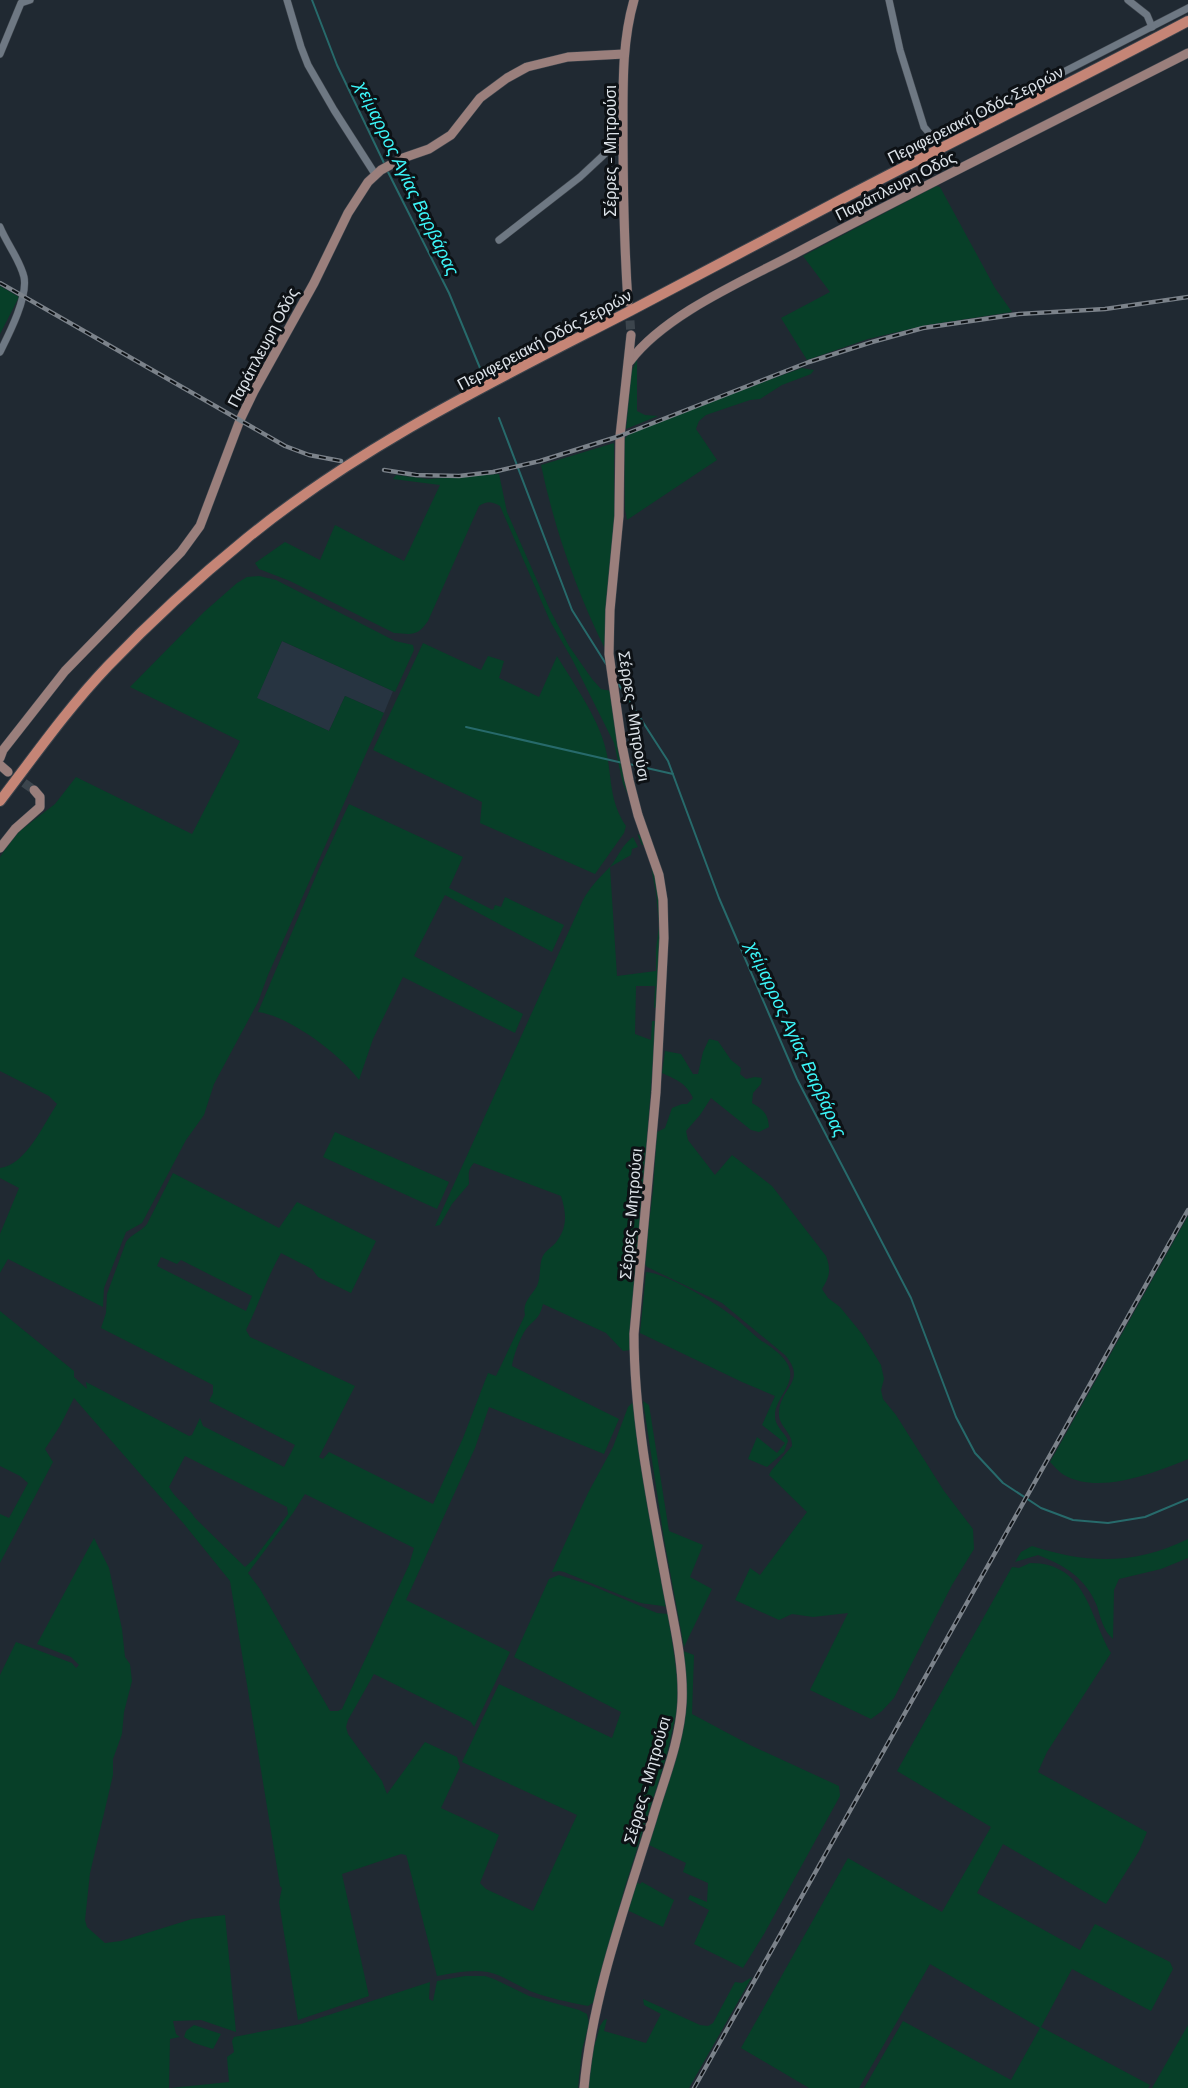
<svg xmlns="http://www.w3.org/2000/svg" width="1188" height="2088" viewBox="0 0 1188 2088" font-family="Barlow,sans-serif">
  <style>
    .built { fill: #273441 }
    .green { fill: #073f28; fill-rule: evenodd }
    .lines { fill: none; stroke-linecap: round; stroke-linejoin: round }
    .stream { stroke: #276a6b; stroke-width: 2 }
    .secondary-tunnel { stroke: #3c454d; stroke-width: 9; stroke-dasharray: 9 4.5; stroke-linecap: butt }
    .street-casing { stroke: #3d444c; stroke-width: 8 }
    .secondary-casing { stroke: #3d444c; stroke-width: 10 }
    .primary-casing { stroke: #3d444c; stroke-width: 12 }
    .street { stroke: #6e7883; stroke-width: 7 }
    .secondary { stroke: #9a7f7c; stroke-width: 9 }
    .primary { stroke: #c58576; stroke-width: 10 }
    .rail-casing { stroke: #7b828a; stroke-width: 4.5 }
    .rail { stroke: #0d1115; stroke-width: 2; stroke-dasharray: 7; stroke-linecap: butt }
    .labels { text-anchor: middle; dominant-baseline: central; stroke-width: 6; stroke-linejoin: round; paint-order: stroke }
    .street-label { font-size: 16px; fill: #dde3e9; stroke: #0d1115 }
    .water-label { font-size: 18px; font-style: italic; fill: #3cf5f8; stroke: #0d1115 }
  </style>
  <rect width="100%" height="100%" fill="#202932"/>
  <polygon class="built" points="282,641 393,691 384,713 345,696 329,731 256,698"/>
  <g class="green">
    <polygon points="936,186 940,187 995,288 1012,312 927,325 868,339 807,360 781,318 830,292 803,256"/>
    <polygon points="0,286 19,297 0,334"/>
    <polygon points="637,359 637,411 645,415 658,416 626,429 631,373"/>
    <polygon points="802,368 814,370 811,374 782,385 760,399 750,400 706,415 699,421 696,429 717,460 627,520 625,510 624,441 626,437 635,429"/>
    <path d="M614,443V528L607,653C577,593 555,531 541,465Z"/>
    <path d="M499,474L507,512L550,610L569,646L592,679L601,689L611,691L618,750L630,799L623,784L614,743L572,659L550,621L500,506C491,501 487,501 479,506L428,621C417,637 412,634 394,633L290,581L259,569L255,563L285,542L320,560L335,525L404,561L440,485L393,479L396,475L428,479Z"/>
    <path d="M259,576L276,580L395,641L413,645L414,650L395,692L282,641L257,698L329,731L345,696L384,713L268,975L258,1002L214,1084L204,1115L186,1140L142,1223L126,1232L104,1288L103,1307L8,1259L0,1273V1234L19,1188L0,1178V1168C26,1165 43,1125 57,1104L49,1096L0,1071V857L17,833L55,804L76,777L192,834L240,741L130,687L204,612L237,583L247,577Z"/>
    <path d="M423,643L481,670L488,656L504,661L499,678L539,697L557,656C575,686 601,721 607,755C612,782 610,802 626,826L624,833L595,874L480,823L482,802L373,750Z"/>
    <path d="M349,804L463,857L449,888L493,910L495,905L501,907L505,897L564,925L552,952L445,895L414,956L523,1014L515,1033L403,977L373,1039L359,1080C340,1054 289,1016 258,1012L318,871Z"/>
    <path d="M637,834L640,836C672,885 660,953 657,1008H654L655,986H636L635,1034L651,1040L652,1021H656L631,1350L623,1351L606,1333L543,1304C539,1319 536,1318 527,1328C521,1335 513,1357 512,1366L619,1419L604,1454L489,1407L475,1448L406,1600L510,1652L474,1727L471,1722L374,1674L348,1720L346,1727L348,1734L382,1781L387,1794L425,1742L457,1757L460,1767L441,1808L499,1835L480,1883L486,1889L533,1911L577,1815L462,1762L499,1684L612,1738L621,1712L514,1657L549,1579L559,1575L590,1585L657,1613L668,1614L678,1681V1706L666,1758L624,1890L594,2002L588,2006C568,2002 548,1998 530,1991C516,1985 502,1975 488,1972C471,1969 453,1973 437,1976L407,1858L406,1855L401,1854L342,1874L369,1996L298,2020L279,1902L282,1888L280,1886L230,1581L184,1524L74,1398L60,1426L45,1449L53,1462L0,1563V1514L9,1518L28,1483L20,1476L0,1466V1311L74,1371V1377L87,1389L86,1382L189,1436L192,1435L200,1418L203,1426L284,1467L295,1445L209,1401L213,1393V1385L101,1328L106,1313L107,1294L126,1242C131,1234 141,1232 147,1224L173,1173L279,1228L297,1202L376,1241L351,1293L318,1277L312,1269L281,1253C267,1277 259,1304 246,1330L250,1337L355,1386L319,1457L323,1459L329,1452L433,1504L463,1438L488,1373L496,1376L525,1315C522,1303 531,1296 537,1286C541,1277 539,1267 542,1258C545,1250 553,1247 557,1241C568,1226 566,1212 561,1196L474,1163C467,1170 469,1175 469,1184L452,1204L440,1225L435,1226L583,900C590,887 599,878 610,867C618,857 622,845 633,837L638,847L632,849L631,855L610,867L617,976L656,971V949L659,925L656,893L648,851L644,845H642ZM161,1257L177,1264L181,1260L252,1296L246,1311L157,1266ZM185,1456L287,1507L288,1514L254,1559L245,1567L195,1518C188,1506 176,1500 169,1487ZM305,1494L414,1548L409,1565L342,1709L338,1711H330L260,1589L248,1573L293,1513Z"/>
    <path d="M709,1039L718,1041L731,1060L741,1068L740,1074L746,1079L755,1077L762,1078L761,1084L753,1093L752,1103C764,1110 768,1114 769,1127L759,1132L751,1130L711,1098L700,1115L686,1131L688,1140L715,1175L732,1155L772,1186L826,1256C831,1270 830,1276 822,1289L828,1298L840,1307L862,1334L881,1365L884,1379L881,1390L883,1399L896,1415L944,1491L973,1529L974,1549L952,1585L894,1698L882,1711L871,1719L810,1690L848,1613L813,1617L792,1614L779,1620L735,1600L750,1568L760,1575L807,1512L769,1475L771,1471L792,1446C793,1432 777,1426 779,1411C782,1386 807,1381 785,1355L722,1303L647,1267L644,1263L653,1190L657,1132L665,1128L672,1108L682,1104H687L693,1098C686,1083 677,1080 662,1073L665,1051L681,1054L693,1074H698L703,1052Z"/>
    <polygon points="335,1132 449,1182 437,1209 323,1157"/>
    <path d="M1188,1216V1459C1154,1473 1099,1495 1064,1475C1059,1472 1054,1466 1050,1462Z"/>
    <path d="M646,1272C665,1273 715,1302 731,1315C741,1322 749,1331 759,1339C769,1346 788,1357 790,1371C793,1389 770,1403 776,1422C779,1430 786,1434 788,1441L784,1452L767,1467L748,1459L757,1437L777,1453L785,1443L762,1425L775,1396L742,1382L640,1333Z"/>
    <polygon points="643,1401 649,1405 669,1531 703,1545 690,1577 712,1589 684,1647 664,1539"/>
    <path d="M632,1403L635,1406L666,1607C656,1604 647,1605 638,1602L564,1572L560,1571L552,1572L588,1493L613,1447L628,1407Z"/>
    <polygon points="94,1538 109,1568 122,1629 125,1657 130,1664 132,1681 124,1712 122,1734 113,1759 113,1775 90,1873 85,1920 87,1927 105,1943 121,1941 192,1919 225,1915 236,2032 201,2020 173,2021 176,2034 180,2037 170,2039 169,2088 0,2088 0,1675 16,1642 72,1663 76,1668 79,1665 71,1657 37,1644"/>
    <path d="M1188,1539V1558L1161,1569L1119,1579L1114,1590L1113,1639C1103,1630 1101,1619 1097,1606C1086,1578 1064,1565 1038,1555L1015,1562L1021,1552L1032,1546C1087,1564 1135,1565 1188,1539Z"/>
    <path d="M1030,1563C1087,1563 1089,1616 1111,1653L1047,1752L1038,1772L1147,1832L1139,1851L1106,1904L1003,1844L977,1893L1080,1950L1095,1924L1170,1962L1173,1969L1151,2011L1072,1969L1041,2027L1150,2085L1148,2088H864L903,2021L1011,2080L1040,2028L930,1964L859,2088H809L741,2048L848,1858L942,1912L991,1827L897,1771L1012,1567L1019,1568Z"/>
    <polygon points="683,1651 694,1655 692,1714 750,1745 839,1786 840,1796 764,1934 743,1968 694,1944 709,1910 688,1899 690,1895 707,1902 708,1883 683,1872 686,1863 649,1845 684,1725 687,1703"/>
    <polygon points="636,1882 640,1884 642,1882 674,1900 663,1927 627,1910"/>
    <polygon points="465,1976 485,1976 494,1979 529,1996 579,2010 587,2014 589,2024 582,2050 578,2088 171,2088 229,2082 227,2057 234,2052 232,2041 234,2037 301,2024 430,1982 429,1999 433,2001 437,1981"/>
    <polygon points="752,1977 689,2088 587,2088 595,2042 596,2041 600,2026 604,2020 607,2019 604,2031 646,2043 661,2014 644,2005 643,1999 700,2025 708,2026 713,2023 735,1982 742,1983"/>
    <polygon points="194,2025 221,2034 213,2049 194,2043 184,2037 186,2031"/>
    <polygon points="1188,2025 1188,2088 1152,2088"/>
  </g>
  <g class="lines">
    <g class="stream">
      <polyline points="312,0 337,65 385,165"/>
      <polyline points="387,170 449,293 480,368"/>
      <polyline points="499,418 572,610 606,664"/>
      <polyline points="617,682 668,761 719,898 797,1079 911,1298 956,1417 975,1453 1003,1483 1041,1508 1073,1520 1108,1523 1145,1517 1188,1499"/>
      <polyline points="466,727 623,763"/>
      <polyline points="629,764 673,774"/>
    </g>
    <g class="secondary-tunnel">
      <polyline points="629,307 631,335"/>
      <polyline points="13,775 34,790"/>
    </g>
    <defs>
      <g id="street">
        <polyline points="287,0 301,47 308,65 334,110 375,174"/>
        <polyline points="889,0 900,50 924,127 930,134 939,136 1188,8"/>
        <polyline points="1128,0 1147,15 1152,27"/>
        <polyline points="0,54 21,3 30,0"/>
        <path d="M0,227C7,244 20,260 24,277C28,297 9,334 0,352"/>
        <polyline points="499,240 580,177 623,137"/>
      </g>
      <g id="secondary">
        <path d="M628,302C624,244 623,186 623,127C623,85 622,41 634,0"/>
        <path d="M630,361C666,313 748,279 800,251C929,183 1059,119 1188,53"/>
        <polyline points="0,758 3,750 65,671 181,552 200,526 240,420 254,391 314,283 348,213 368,182 381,170 403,158 429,149 451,135 480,98 507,78 527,67 568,57 624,54"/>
        <polyline points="0,765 8,772"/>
        <polyline points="0,848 15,829 40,807 40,797 34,790"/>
        <path d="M584,2088C592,1997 625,1907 652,1820C663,1782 680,1742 682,1702C684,1660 672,1617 665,1576C650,1496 634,1415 634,1334L656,1092L664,938L663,900L659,875L638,815L629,780L622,745L609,654L610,610L619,516L620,436L631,335"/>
      </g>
      <path id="primary" d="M0,801C35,755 68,708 108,666C151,621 198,578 246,539C362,444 498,379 630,311C703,273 775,234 848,196C961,137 1075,81 1188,21"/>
    </defs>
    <use href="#street" class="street-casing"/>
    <use href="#secondary" class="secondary-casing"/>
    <use href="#primary" class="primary-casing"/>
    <use href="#street" class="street"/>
    <use href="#secondary" class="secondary"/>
    <use href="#primary" class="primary"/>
    <defs>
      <g id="rail">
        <polyline points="0,283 285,446 309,455 341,461"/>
        <polyline points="384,470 416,475 459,476 493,472 540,461 620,436 809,362 872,342 923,328 1019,314 1105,309 1188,297"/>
        <polyline points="694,2088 1188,1210"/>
      </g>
    </defs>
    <use href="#rail" class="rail-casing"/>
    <use href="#rail" class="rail"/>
  </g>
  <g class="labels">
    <g class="street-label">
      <text transform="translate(975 114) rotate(-27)">Περιφερειακή Οδός Σερρών</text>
      <text transform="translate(609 151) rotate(-90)">Σέρρες - Μητρούσι</text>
      <text transform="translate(895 185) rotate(-27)">Παράπλευρη Οδός</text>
      <text transform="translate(544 339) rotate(-28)">Περιφερειακή Οδός Σερρών</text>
      <text transform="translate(262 347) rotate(-62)">Παράπλευρη Οδός</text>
      <text transform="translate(635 716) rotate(81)">Σέρρες - Μητρούσι</text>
      <text transform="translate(630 1214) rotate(-85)">Σέρρες - Μητρούσι</text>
      <text transform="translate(646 1780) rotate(-74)">Σέρρες - Μητρούσι</text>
    </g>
    <g class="water-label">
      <text transform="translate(408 178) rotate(64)">χείμαρρος Αγίας Βαρβάρας</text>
      <text transform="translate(797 1039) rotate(65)">χείμαρρος Αγίας Βαρβάρας</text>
    </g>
  </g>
</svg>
